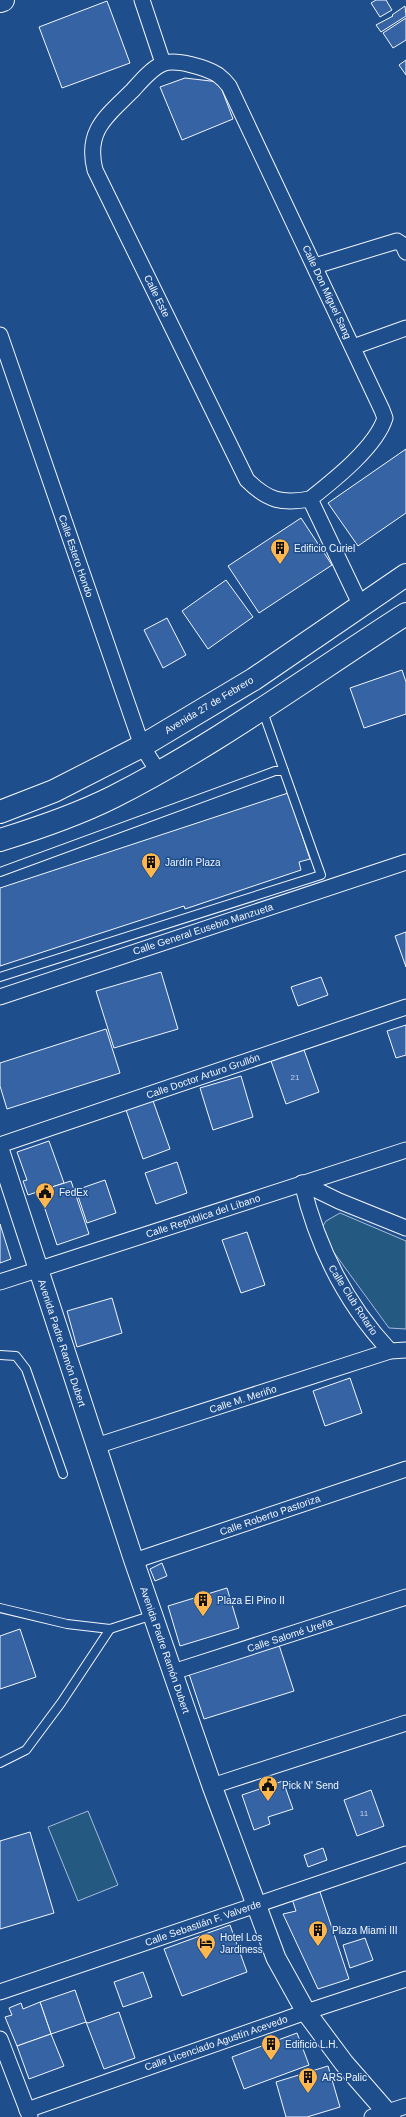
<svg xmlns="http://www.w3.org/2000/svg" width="406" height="2117" viewBox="0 0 406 2117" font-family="Arial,sans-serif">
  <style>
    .green { fill: #245a82; stroke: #a8bbd7 }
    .building { fill: #3563a3; stroke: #f2f6ff }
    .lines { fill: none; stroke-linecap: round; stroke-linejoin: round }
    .service-casing { stroke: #f2f6ff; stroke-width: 10 }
    .minor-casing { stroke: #f2f6ff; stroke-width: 17 }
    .tertiary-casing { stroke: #f2f6ff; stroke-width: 21 }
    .primary-casing { stroke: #f2f6ff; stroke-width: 24 }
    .service { stroke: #1f4e8c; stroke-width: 8 }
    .minor { stroke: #1f4e8c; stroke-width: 15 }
    .tertiary { stroke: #1f4e8c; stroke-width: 19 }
    .primary { stroke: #1f4e8c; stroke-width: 22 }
    .labels { text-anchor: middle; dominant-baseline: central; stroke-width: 3; stroke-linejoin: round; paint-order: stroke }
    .number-label { font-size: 8px; fill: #c3d1e8 }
    .street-label { font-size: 10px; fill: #f2f6ff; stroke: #1f4e8c }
    .poi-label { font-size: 10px; fill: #f2f6ff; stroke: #1f4e8c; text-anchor: start }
  </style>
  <rect width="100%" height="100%" fill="#1f4e8c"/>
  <g class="green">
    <polygon points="340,1213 406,1241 406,1329 389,1328 319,1232 326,1221"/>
    <polygon points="88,1811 118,1885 78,1901 48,1827"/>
  </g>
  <g class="building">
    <polygon points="376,0 386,0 392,10 380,17 371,3"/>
    <polygon points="107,1 130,63 62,88 39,27"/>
    <polygon points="405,6 406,16 381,32 376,25 393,16 392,15"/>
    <polygon points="406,18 406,40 393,48 383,33"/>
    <polygon points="406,60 406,75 399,65"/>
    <polygon points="185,78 219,82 233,119 182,140 160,87"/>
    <polygon points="406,449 406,513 358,546 328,503"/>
    <polygon points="301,518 332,565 259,613 228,566"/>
    <polygon points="226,580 253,617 208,649 182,611"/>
    <polygon points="167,618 186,655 163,668 144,630"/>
    <polygon points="402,670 406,682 406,714 364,728 350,688"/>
    <polygon points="288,793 310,859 299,862 301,870 185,909 184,906 0,966 0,888"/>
    <polygon points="406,932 406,967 395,936"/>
    <polygon points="161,972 178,1029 114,1048 96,991"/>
    <polygon points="321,977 328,995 298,1006 291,987"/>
    <polygon points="406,1025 406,1055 396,1058 387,1031"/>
    <polygon points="106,1029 120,1073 7,1109 0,1086 0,1063"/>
    <polygon points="304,1050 319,1092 286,1104 271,1061"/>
    <polygon points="241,1076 253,1117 213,1130 200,1088"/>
    <polygon points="152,1098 170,1149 143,1159 125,1107"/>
    <polygon points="49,1141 64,1183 28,1195 23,1181 27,1180 17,1152"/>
    <polygon points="177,1162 187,1193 156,1204 145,1173"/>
    <polygon points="105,1180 116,1213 87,1223 76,1190"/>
    <polygon points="71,1181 89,1234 57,1245 39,1191"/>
    <polygon points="0,1224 11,1259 0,1263"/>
    <polygon points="247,1232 265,1285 241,1293 222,1240"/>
    <polygon points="112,1298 122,1333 77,1347 67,1311"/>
    <polygon points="350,1378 362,1413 325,1426 313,1391"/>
    <polygon points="162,1563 167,1576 155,1581 150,1569"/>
    <polygon points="227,1588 239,1628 180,1646 168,1606"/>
    <polygon points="20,1629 36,1677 0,1689 0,1636"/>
    <polygon points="279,1645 294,1691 204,1719 189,1674"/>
    <polygon points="283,1781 293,1809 268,1817 270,1824 254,1830 242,1795"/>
    <polygon points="371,1790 384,1826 357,1836 344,1800"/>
    <polygon points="30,1832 54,1913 0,1929 0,1841"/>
    <polygon points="323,1848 327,1860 308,1867 304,1855"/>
    <polygon points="320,1892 349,1979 318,1989 283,1914 296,1911 292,1899"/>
    <polygon points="230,1925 247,1972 182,1996 164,1949"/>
    <polygon points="365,1938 373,1960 350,1968 343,1945"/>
    <polygon points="143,1972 152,1997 123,2007 114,1982"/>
    <polygon points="75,1990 86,2022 51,2034 40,2002"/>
    <polygon points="40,2002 51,2034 17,2046 5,2017 12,2015 9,2008 21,2003 23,2009"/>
    <polygon points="119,2012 135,2058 104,2069 86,2022 88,2023"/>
    <polygon points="297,2033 309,2065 244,2089 232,2057"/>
    <polygon points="51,2034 64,2066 29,2079 17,2046"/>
    <polygon points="328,2066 340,2107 307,2117 286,2117 276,2082"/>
  </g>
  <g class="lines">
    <defs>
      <g id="service">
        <polyline points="262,709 284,771"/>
        <polyline points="0,872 275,771 284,771 321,875 0,977"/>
        <polyline points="0,1355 16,1356 26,1369 63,1474"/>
        <polyline points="0,1608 67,1624 110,1629 153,1615"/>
        <polyline points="0,1763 26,1750 61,1703 110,1629"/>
      </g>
      <g id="minor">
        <polyline points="142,0 163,63"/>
        <polyline points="315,266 397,241 403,245 406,252"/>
        <polyline points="0,335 142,746 159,773"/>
        <polyline points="353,347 406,328"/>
        <path d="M310,499C282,504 268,501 247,480L95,170C85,130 107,116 133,90C141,81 151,69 162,64C175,58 207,68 218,75C222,78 226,82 229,86L382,410L385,418C376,447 334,480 310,499L361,606"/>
        <polyline points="0,997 406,862"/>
        <polyline points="0,1145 406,1007"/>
        <path d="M302,1183C317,1246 346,1304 390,1351"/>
        <polyline points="302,1183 339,1201 406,1228"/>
        <polyline points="0,1282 406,1150"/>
        <polyline points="96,1446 390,1351 406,1350"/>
        <polyline points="134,1561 406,1469"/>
        <polyline points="173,1672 406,1597"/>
        <polyline points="212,1786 406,1723"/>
        <polyline points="0,1992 406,1854"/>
        <polyline points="0,2039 30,2117"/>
        <polyline points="27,2110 306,2012 406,1979"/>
        <polyline points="372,2117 406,2106"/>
      </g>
      <polyline id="tertiary" points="0,1152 134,1561 212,1786 276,1958 306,2012 344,2063 391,2117"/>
      <g id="primary">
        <polyline points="0,1 3,0"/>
        <polyline points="0,812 54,791 142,746 254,679 406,575"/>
        <path d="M0,840C39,828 77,815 113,797C216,745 309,676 406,614"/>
      </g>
    </defs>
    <use href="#service" class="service-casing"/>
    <use href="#minor" class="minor-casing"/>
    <use href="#tertiary" class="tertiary-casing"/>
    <use href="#primary" class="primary-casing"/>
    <use href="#service" class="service"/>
    <use href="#minor" class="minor"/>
    <use href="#tertiary" class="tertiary"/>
    <use href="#primary" class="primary"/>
  </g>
  <defs>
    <symbol id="building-pin" viewBox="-11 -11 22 30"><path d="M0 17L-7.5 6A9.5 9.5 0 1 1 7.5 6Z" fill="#ffb74d" stroke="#1f4e8c"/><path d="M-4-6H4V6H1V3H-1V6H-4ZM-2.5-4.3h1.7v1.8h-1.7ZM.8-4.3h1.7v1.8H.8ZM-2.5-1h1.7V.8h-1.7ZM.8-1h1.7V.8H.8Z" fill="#111"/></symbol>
    <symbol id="civic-pin" viewBox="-11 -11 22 30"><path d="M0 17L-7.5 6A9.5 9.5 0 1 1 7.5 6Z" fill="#ffb74d" stroke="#1f4e8c"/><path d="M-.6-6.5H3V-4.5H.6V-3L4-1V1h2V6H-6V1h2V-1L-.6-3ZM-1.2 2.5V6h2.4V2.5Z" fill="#111"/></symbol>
    <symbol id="hotel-pin" viewBox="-11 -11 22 30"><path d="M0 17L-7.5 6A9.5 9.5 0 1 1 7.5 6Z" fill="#ffb74d" stroke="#1f4e8c"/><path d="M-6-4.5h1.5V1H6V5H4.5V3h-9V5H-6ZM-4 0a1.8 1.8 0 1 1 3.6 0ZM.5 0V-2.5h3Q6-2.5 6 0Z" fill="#111"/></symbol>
  </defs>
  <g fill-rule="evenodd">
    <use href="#building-pin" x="269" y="537" width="22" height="30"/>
    <use href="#building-pin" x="140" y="851" width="22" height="30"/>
    <use href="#civic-pin" x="34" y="1181" width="22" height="30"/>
    <use href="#building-pin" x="192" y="1589" width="22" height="30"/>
    <use href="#civic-pin" x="257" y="1774" width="22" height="30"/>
    <use href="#building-pin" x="307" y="1919" width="22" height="30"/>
    <use href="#hotel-pin" x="195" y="1932" width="22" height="30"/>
    <use href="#building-pin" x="260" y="2033" width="22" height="30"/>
    <use href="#building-pin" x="297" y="2066" width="22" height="30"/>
  </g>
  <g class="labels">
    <g class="number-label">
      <text x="295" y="1077">21</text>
      <text x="364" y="1813">11</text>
    </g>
    <g class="street-label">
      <text transform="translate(327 292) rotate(65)">Calle Don Miguel Sang</text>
      <text transform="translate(157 296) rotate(64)">Calle Este</text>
      <text transform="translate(76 556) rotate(71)">Calle Estero Hondo</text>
      <text transform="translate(209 705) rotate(-31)">Avenida 27 de Febrero</text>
      <text transform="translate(203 929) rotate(-18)">Calle General Eusebio Manzueta</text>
      <text transform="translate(203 1076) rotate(-19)">Calle Doctor Arturo Grullón</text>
      <text transform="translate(203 1216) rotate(-18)">Calle República del Líbano</text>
      <text transform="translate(353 1300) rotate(57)">Calle Club Rotario</text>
      <text transform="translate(62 1343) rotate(72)">Avenida Padre Ramón Dubert</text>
      <text transform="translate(243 1399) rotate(-18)">Calle M. Meriño</text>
      <text transform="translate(270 1515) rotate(-19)">Calle Roberto Pastoriza</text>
      <text transform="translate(290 1635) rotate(-18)">Calle Salomé Ureña</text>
      <text transform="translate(165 1650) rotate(71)">Avenida Padre Ramón Dubert</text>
      <text transform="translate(203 1923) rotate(-19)">Calle Sebastián F. Valverde</text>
      <text transform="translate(216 2043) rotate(-19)">Calle Licenciado Agustín Acevedo</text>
    </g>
    <g class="poi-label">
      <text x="294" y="548">Edificio Curiel</text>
      <text x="165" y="862">Jardín Plaza</text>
      <text x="59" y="1192">FedEx</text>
      <text x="217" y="1600">Plaza El Pino II</text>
      <text x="282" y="1785">Pick N' Send</text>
      <text x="332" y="1930">Plaza Miami III</text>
      <text x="220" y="1937">Hotel Los<tspan x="220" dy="12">Jardiness</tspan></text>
      <text x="285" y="2044">Edificio L.H.</text>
      <text x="322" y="2077">ARS Palic</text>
    </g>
  </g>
</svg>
